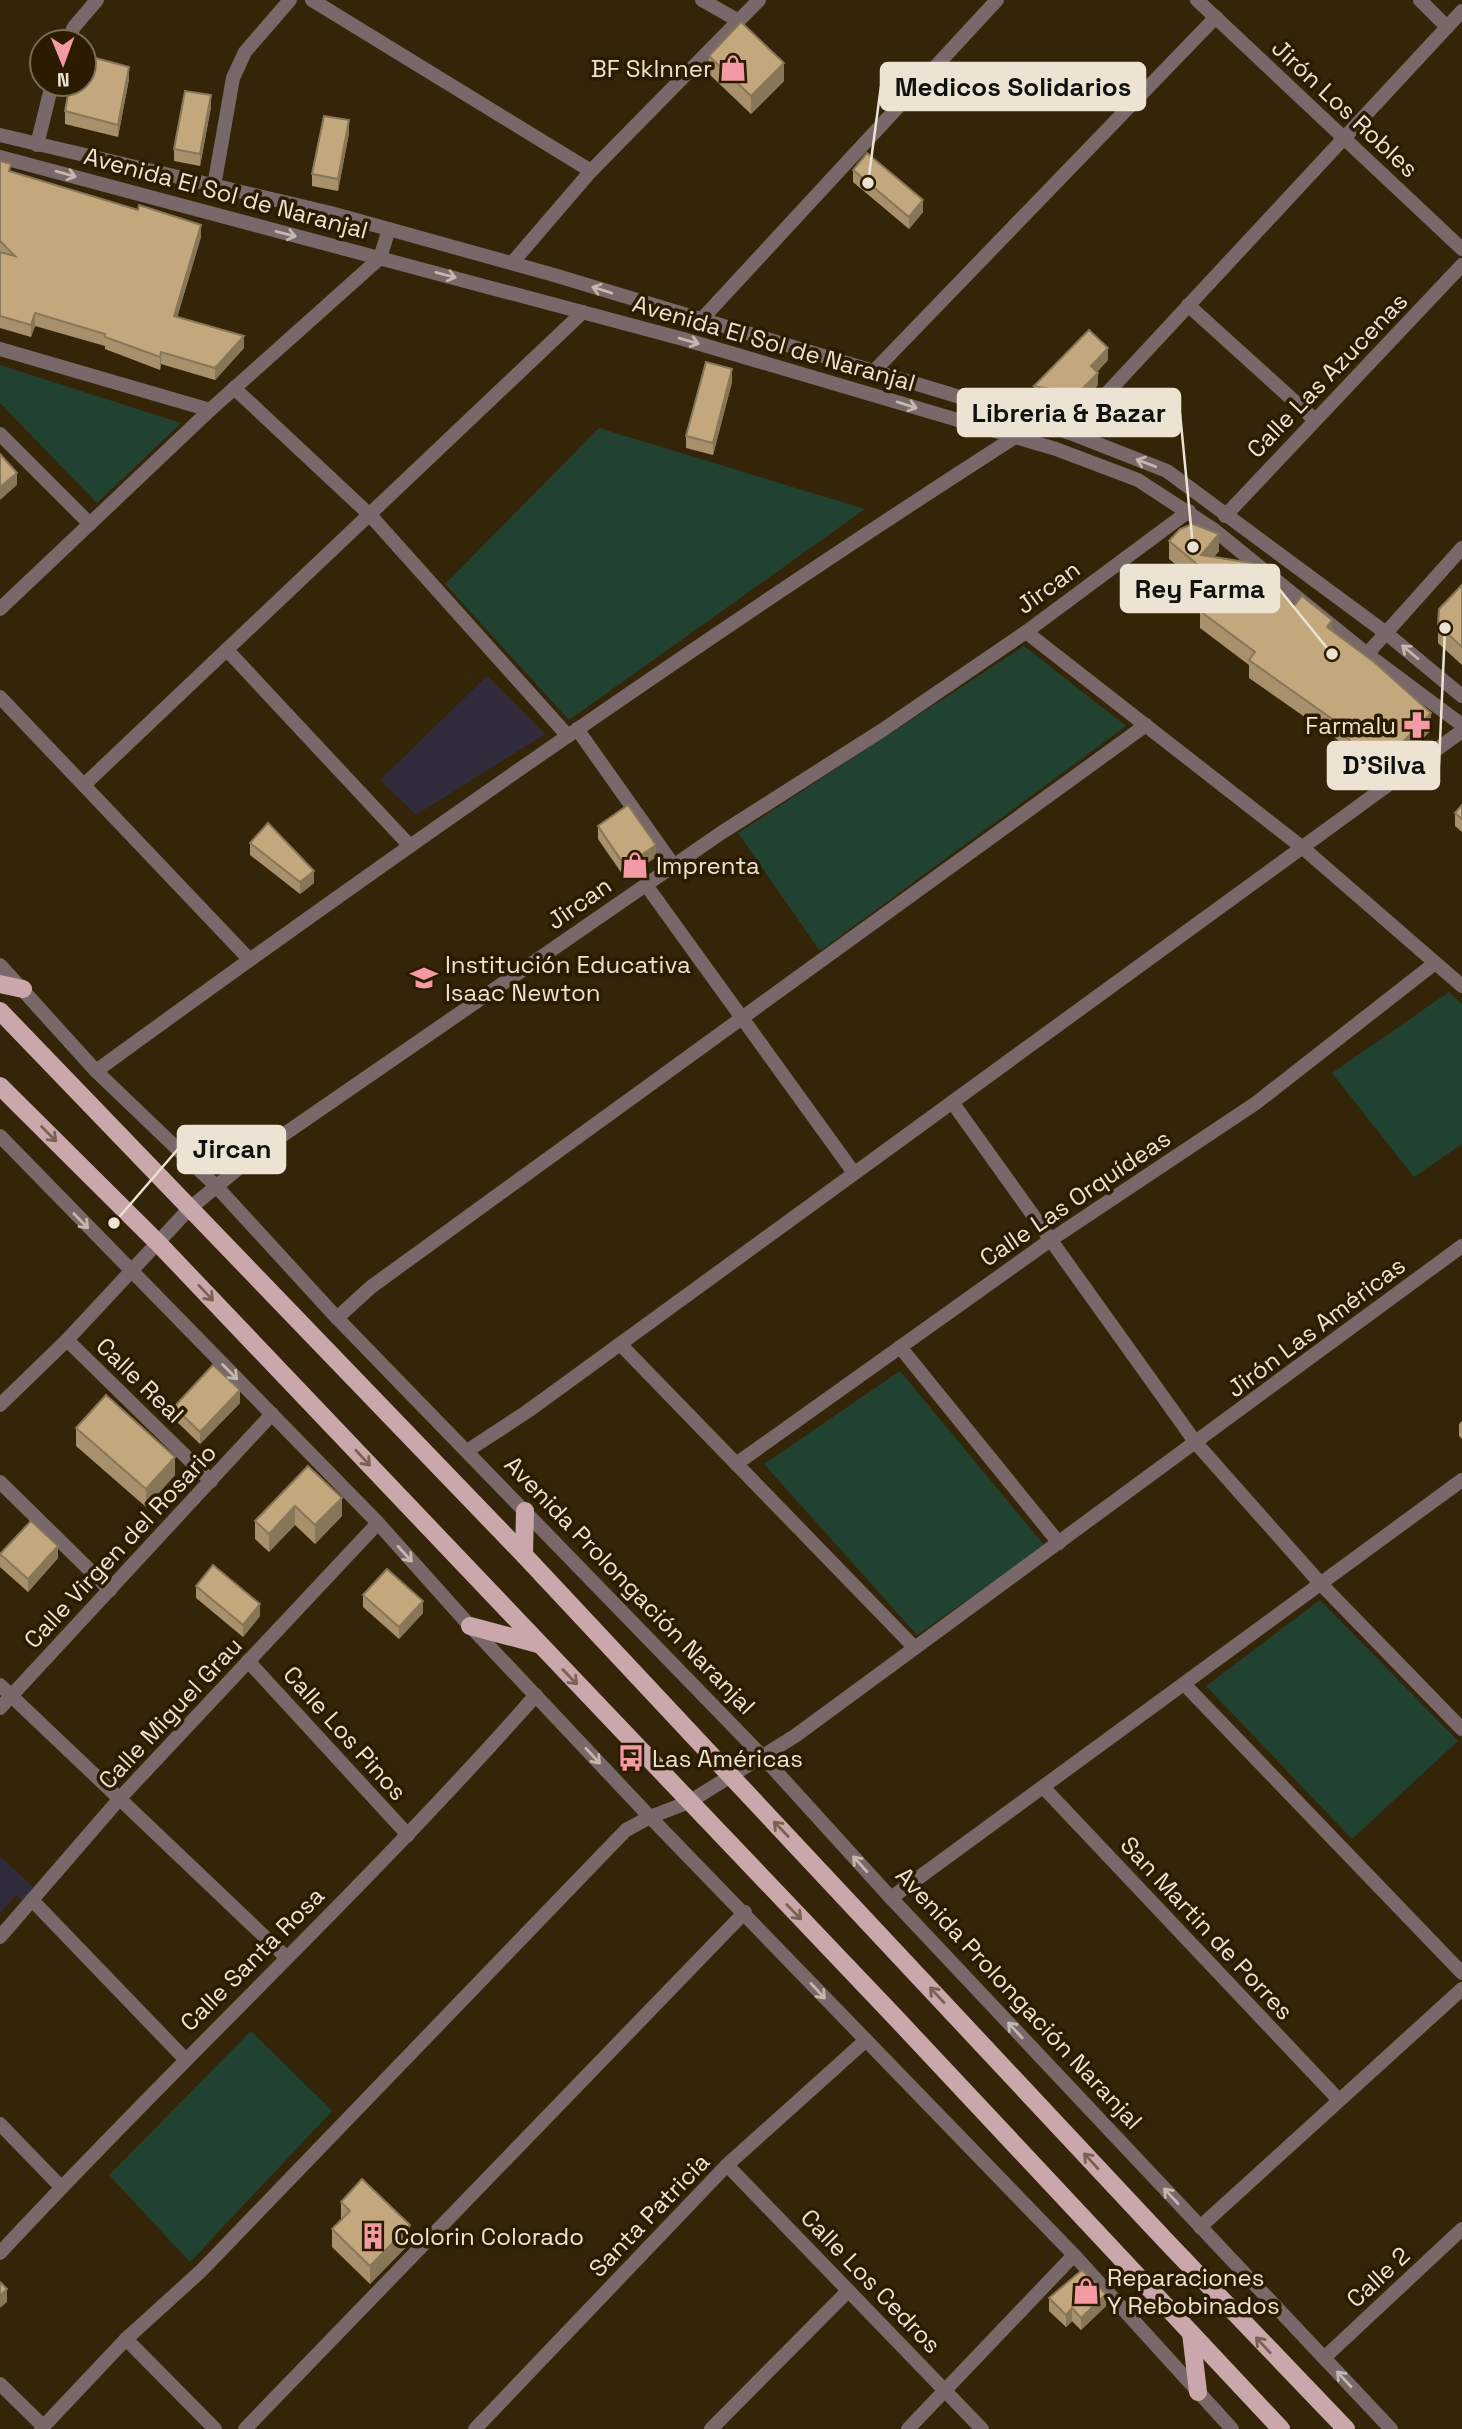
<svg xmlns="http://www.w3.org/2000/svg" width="1462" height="2429" viewBox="0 0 1462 2429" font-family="'Space Grotesk',sans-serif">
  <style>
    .education { fill: #312c3c }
    .green { fill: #224231 }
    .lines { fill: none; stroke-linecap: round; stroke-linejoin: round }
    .minor { stroke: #786869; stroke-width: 14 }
    .tertiary { stroke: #786869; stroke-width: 14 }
    .primary { stroke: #c9a7aa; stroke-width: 18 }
    .wall { fill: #a8906c }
    .shaded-wall { fill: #887658 }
    .building { fill: #c3a87d; stroke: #887658; stroke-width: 2 }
    .oneway { stroke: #c3b8ae }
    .oneway2 { stroke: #7a6156 }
    .labels { text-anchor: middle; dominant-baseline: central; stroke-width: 7; stroke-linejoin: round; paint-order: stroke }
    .poi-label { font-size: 24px; fill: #ece3d3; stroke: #2a1b01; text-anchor: start }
    .street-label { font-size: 24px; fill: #ece3d3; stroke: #2a1b01 }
    .leader { fill: none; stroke: #ece3d3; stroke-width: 2.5 }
    .callout-dot { fill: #ece3d3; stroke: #2a1b01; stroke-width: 2.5 }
    .callout { fill: #ece3d3; stroke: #ece3d3; stroke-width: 2.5 }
    .callout-label { font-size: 26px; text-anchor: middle; font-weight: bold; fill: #111 }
  </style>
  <rect width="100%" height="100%" fill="#342509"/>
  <g class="education">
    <polygon points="487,676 545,734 416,815 380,780"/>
    <polygon points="0,1856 34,1888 22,1900 17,1895 0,1913"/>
  </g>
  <g class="green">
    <polygon points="0,365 181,423 97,503 0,403"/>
    <polygon points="599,428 865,509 569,720 445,584"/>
    <polygon points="1024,646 1126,726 820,951 738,833"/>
    <polygon points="1449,992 1462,1004 1462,1144 1414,1177 1332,1073"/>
    <polygon points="900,1371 1045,1546 917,1635 764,1464"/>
    <polygon points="1320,1600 1458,1741 1352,1839 1206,1686"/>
    <polygon points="251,2031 332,2111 190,2262 109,2175"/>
  </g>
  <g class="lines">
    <g class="minor">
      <polyline points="312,0 591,171"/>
      <polyline points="702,0 739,21"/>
      <polyline points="1197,0 1462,249"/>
      <polyline points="1420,0 1447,27"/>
      <polyline points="67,42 74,27 97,0"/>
      <polyline points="37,145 52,84"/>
      <polyline points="214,186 233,78 245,52 290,0"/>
      <polyline points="512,263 591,171 759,0"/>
      <polyline points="1188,305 1315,420"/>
      <polyline points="702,319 997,0"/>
      <polyline points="0,349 210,410"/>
      <polyline points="874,371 1216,17"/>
      <polyline points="234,388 370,515 568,736"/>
      <polyline points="1070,433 1462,11"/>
      <polyline points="0,434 90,524"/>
      <polyline points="1225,516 1462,265"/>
      <polyline points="0,609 210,410 380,258 389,229"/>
      <polyline points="1026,632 1303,848 1462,986"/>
      <polyline points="227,650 410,846"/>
      <polyline points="0,697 249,959"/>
      <polyline points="577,729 674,866"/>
      <polyline points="84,785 583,312"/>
      <polyline points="646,885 854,1173"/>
      <path d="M96,1071C397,852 702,638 1015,437"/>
      <polyline points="952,1102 1196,1443 1320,1583 1462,1729"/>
      <polyline points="337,1318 371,1287 1146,725"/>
      <polyline points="67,1340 211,1481"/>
      <polyline points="620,1344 915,1648"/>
      <polyline points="900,1347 1059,1543"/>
      <polyline points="0,1405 67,1340 189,1209 257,1153 721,833 881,731 1026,632 1189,511"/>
      <polyline points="467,1451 528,1411 1462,731"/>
      <polyline points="736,1464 1049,1241 1256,1103 1435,963"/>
      <polyline points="0,1482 110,1590"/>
      <polyline points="248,1661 408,1835"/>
      <polyline points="0,1685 286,1957"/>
      <polyline points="1185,1685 1462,1973"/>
      <polyline points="0,1708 272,1414"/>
      <polyline points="1044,1788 1338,2099"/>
      <polyline points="891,1898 1462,1480"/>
      <polyline points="32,1900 185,2059"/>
      <polyline points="0,1937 121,1797 378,1523"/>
      <polyline points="0,2124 61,2187"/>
      <polyline points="727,2165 982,2429"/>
      <polyline points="1200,2227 1462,1989"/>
      <path d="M0,2253C175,2064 365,1889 536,1695"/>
      <polyline points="126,2339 215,2429"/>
      <polyline points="1324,2358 1462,2229"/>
      <polyline points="0,2384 42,2425"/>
      <polyline points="41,2429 126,2339 201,2271 626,1830 650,1817 689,1802 795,1736 1462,1246"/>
      <polyline points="245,2429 745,1912"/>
      <polyline points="475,2429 727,2165 865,2041"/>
      <polyline points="711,2429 848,2291"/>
      <polyline points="908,2429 1074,2255"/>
    </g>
    <g class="tertiary">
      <polyline points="0,135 331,213 554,275 990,406 1070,433 1167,471 1386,633 1462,696"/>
      <polyline points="0,157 683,339 1056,449 1138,480 1213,529 1367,654 1462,725"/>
      <polyline points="1367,654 1462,548"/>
      <polyline points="0,965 96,1071 216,1186 337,1318 763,1757 891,1898 1391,2429"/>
      <polyline points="0,1136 378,1523 470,1626 650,1817 1074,2255 1232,2429"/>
    </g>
    <g class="primary">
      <polyline points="0,984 23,989"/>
      <polyline points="0,1011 524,1555 1166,2241 1346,2429"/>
      <polyline points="0,1086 159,1244 895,2017 1281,2429"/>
      <polyline points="524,1555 525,1511"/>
      <polyline points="470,1626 538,1644"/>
      <polyline points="1191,2333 1198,2392"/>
    </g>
  </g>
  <g class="wall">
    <polygon points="709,56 784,81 751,114 709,74"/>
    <polygon points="129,79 118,137 65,124 65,111"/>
    <polygon points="211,107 200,166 174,161 174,149"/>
    <polygon points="349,133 338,191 312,186 312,174"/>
    <polygon points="0,161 11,172 201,237 177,317 244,348 215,380 161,364 160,370 105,349 105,346 35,326 31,337 0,328"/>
    <polygon points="853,170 923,212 909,229 853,182"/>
    <polygon points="1108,360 1097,372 1098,385 1077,406 1034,398 1034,386"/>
    <polygon points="732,382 713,455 686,448 686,436"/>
    <polygon points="1169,541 1219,551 1214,557 1294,606 1332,631 1431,730 1397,766 1376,782 1345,753 1345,745 1249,678 1249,665 1200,628 1200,611 1213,595 1169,559"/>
    <polygon points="1462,585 1462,665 1438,643 1438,625"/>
    <polygon points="1462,805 1462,832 1455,826 1455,813"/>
    <polygon points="598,826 656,857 625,878 598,839"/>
    <polygon points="250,843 314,883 300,894 250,855"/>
    <polygon points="240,1403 200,1444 174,1419 174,1407"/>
    <polygon points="1462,1421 1462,1439 1459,1436 1459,1424"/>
    <polygon points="76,1428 175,1475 146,1507 76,1446"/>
    <polygon points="308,1466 342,1516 315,1544 295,1525 269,1552 255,1539 255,1521"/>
    <polygon points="0,1554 58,1558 28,1592 0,1567"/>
    <polygon points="196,1586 260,1616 243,1637 196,1598"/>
    <polygon points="363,1595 423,1613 399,1639 363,1607"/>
    <polygon points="341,2202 410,2243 370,2284 332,2247 332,2229 341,2220"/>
    <polygon points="1049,2298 1106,2306 1081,2330 1072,2321 1066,2327 1049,2311"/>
  </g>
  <g class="shaded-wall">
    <polygon points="784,63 784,81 751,114 751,96"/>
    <polygon points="129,67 129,79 118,137 118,125"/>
    <polygon points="211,95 211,107 200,166 200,154"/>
    <polygon points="349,120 349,133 338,191 338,179"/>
    <polygon points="923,200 923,212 909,229 909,217"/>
    <polygon points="201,225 201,237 174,328 174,316"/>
    <polygon points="35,313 35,326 31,337 31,325"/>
    <polygon points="244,336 244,348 215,380 215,368"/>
    <polygon points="1108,348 1108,360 1091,378 1091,366"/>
    <polygon points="161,352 161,364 160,370 160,357"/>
    <polygon points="732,369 732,382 713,455 713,443"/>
    <polygon points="1098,373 1098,385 1077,406 1077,394"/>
    <polygon points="17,473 17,485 0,500 0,487"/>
    <polygon points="1219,534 1219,551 1203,570 1201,555"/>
    <polygon points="1332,620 1332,638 1327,627"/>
    <polygon points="1431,713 1431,730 1397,766 1376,782 1376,764"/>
    <polygon points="656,845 656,857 625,878 625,866"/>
    <polygon points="314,871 314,883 300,894 300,882"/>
    <polygon points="240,1390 240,1403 200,1444 200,1432"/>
    <polygon points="175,1457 175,1475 146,1507 146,1489"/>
    <polygon points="342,1498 342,1516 315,1544 315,1525"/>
    <polygon points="295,1506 295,1525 269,1552 269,1534"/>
    <polygon points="58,1546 58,1558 28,1592 28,1579"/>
    <polygon points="423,1601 423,1613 399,1639 399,1627"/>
    <polygon points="260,1604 260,1616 243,1637 243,1625"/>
    <polygon points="410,2225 410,2243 370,2284 370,2266"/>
    <polygon points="7,2289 7,2302 0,2308 0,2296"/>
    <polygon points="1106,2294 1106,2306 1081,2330 1081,2318"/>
    <polygon points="1072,2308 1072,2321 1066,2327 1066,2315"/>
  </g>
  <g class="building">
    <polygon points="741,22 784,63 751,96 709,56"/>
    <polygon points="84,55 129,67 118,125 65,111 70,84 84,84"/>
    <polygon points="185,91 211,95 200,154 174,149"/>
    <polygon points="324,116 349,120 338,179 312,174"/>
    <polygon points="867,153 923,200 909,217 853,170"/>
    <polygon points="0,161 11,164 9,171 138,210 139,205 201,225 174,316 244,336 215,368 161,352 160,357 105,337 105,334 35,313 31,325 0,316 0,252 15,256 0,241"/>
    <polygon points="1089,330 1108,348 1091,366 1098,373 1077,394 1034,386"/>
    <polygon points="706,362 732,369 713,443 686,436"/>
    <polygon points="0,454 17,473 0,487"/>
    <polygon points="1193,524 1219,534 1201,555 1252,563 1266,570 1294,606 1302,596 1332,620 1327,627 1374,662 1431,713 1397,748 1376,764 1345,736 1349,731 1249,660 1255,652 1200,611 1221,584 1169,541 1180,529"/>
    <polygon points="1462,585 1462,647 1438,625 1439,609"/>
    <polygon points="628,805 656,845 625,866 598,826"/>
    <polygon points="1462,805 1462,819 1455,813"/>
    <polygon points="268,823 314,871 300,882 250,843"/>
    <polygon points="213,1365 240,1390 200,1432 174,1407"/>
    <polygon points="106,1395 175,1457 146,1489 76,1428"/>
    <polygon points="308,1466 342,1498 315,1525 295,1506 269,1534 255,1521"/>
    <polygon points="31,1521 58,1546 28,1579 0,1554"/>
    <polygon points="213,1565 260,1604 243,1625 196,1586"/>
    <polygon points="387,1569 423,1601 399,1627 363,1595"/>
    <polygon points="362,2179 410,2225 370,2266 332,2229 350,2211 341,2202"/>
    <polygon points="1082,2270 1106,2294 1081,2318 1072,2308 1066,2315 1049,2298"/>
    <polygon points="0,2282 7,2289 0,2296"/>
  </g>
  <defs><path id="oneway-shaft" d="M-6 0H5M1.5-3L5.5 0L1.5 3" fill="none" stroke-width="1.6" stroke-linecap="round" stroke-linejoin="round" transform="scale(1.75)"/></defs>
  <g class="oneway">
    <use href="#oneway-shaft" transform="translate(66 174) rotate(16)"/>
    <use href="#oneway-shaft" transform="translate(286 234) rotate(14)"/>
    <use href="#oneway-shaft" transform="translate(446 275) rotate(15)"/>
    <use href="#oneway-shaft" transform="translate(602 290) rotate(-163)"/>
    <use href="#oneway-shaft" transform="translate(689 341) rotate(16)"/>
    <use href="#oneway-shaft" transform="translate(907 405) rotate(17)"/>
    <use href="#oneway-shaft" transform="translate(1146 463) rotate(-159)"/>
    <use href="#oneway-shaft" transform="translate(1410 652) rotate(-140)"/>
    <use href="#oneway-shaft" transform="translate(81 1221) rotate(46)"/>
    <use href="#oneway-shaft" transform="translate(230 1372) rotate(45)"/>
    <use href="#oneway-shaft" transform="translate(405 1554) rotate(48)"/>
    <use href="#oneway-shaft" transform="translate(593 1756) rotate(47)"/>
    <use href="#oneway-shaft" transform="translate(860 1864) rotate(-132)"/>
    <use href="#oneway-shaft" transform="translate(818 1991) rotate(47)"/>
    <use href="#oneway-shaft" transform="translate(1015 2030) rotate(-133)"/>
    <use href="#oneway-shaft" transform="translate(1171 2196) rotate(-133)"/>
    <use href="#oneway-shaft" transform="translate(1344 2379) rotate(-133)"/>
  </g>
  <g class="oneway2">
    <use href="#oneway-shaft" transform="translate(49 1134) rotate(45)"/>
    <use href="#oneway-shaft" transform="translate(206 1293) rotate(47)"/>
    <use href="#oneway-shaft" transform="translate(363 1458) rotate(47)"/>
    <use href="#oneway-shaft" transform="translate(570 1677) rotate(46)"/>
    <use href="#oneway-shaft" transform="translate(781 1829) rotate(-134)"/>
    <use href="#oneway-shaft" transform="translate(794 1912) rotate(46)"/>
    <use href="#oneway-shaft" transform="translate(937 1995) rotate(-133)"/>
    <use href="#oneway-shaft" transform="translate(1091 2161) rotate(-133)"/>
    <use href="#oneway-shaft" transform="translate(1263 2345) rotate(-133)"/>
  </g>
  <defs>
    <symbol id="shop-bare" viewBox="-9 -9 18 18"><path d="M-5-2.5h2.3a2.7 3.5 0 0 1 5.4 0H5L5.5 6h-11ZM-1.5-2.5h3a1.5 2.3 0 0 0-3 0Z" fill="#f49aa5" stroke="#2a1b01" stroke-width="2.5" paint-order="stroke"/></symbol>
    <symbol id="pharmacy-bare" viewBox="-9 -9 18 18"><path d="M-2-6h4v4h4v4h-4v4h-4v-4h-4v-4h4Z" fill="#f49aa5" stroke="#2a1b01" stroke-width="2.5" paint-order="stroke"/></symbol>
    <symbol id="school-bare" viewBox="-9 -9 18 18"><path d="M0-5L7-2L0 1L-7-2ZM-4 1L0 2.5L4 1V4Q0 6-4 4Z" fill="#f49aa5" stroke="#2a1b01" stroke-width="2.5" paint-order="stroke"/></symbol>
    <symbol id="bus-bare" viewBox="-9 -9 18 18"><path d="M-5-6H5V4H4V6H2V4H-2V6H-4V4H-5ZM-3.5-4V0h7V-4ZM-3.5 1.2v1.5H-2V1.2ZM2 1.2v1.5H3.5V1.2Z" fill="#f49aa5" stroke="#2a1b01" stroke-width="2.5" paint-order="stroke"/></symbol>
    <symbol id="building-bare" viewBox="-9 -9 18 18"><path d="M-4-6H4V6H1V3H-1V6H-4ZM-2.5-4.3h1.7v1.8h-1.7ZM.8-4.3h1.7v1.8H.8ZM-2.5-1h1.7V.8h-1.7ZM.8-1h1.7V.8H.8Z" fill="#f49aa5" stroke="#2a1b01" stroke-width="2.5" paint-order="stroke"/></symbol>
  </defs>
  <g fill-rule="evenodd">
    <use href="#shop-bare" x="714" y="49" width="38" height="38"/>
    <use href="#pharmacy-bare" x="1398" y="706" width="38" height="38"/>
    <use href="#shop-bare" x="616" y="846" width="38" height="38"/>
    <use href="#school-bare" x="405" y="959" width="38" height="38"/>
    <use href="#bus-bare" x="612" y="1739" width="38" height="38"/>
    <use href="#building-bare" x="354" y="2217" width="38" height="38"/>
    <use href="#shop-bare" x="1067" y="2272" width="38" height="38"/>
  </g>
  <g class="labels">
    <g class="poi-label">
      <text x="712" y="68" text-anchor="end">BF Sklnner</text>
      <text x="1396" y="725" text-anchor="end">Farmalu</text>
      <text x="656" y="865">Imprenta</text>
      <text x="445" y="964">Institución Educativa<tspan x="445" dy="28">Isaac Newton</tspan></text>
      <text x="652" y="1758">Las Américas</text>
      <text x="394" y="2236">Colorin Colorado</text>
      <text x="1107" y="2277">Reparaciones<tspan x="1107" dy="28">Y Rebobinados</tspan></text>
    </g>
    <g class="street-label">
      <text transform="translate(1345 108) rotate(43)">Jirón Los Robles</text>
      <text transform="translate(226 193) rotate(15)">Avenida El Sol de Naranjal</text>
      <text transform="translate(774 343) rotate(16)">Avenida El Sol de Naranjal</text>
      <text transform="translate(1327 375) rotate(-46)">Calle Las Azucenas</text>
      <text transform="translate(1048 587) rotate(-36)">Jircan</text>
      <text transform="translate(579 903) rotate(-35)">Jircan</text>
      <text transform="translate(1075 1198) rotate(-34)">Calle Las Orquídeas</text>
      <text transform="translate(1316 1327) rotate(-37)">Jirón Las Américas</text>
      <text transform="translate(140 1380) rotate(44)">Calle Real</text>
      <text transform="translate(120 1546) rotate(-47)">Calle Virgen del Rosario</text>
      <text transform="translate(630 1585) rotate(46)">Avenida Prolongación Naranjal</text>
      <text transform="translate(170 1713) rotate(-47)">Calle Miguel Grau</text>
      <text transform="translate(345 1733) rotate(48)">Calle Los Pinos</text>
      <text transform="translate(1207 1928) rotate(47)">San Martin de Porres</text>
      <text transform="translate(252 1959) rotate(-45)">Calle Santa Rosa</text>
      <text transform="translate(1019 1998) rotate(47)">Avenida Prolongación Naranjal</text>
      <text transform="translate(649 2215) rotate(-46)">Santa Patricia</text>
      <text transform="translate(1378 2277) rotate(-43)">Calle 2</text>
      <text transform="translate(871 2281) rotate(46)">Calle Los Cedros</text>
    </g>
  </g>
  <path class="leader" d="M868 183L881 86M1193 547L1180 413M1332 654L1279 589M1445 628L1439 765M114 1223L178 1149"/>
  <g class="callout-dot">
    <circle cx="868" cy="183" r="7"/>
    <circle cx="1193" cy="547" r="7"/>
    <circle cx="1332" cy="654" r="7"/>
    <circle cx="1445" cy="628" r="7"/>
    <circle cx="114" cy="1223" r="7"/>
  </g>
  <g class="callout">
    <rect x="881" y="63" width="264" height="47" rx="7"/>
    <rect x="958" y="389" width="222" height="47" rx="7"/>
    <rect x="1121" y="565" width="158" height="47" rx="7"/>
    <rect x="1328" y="742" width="111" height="47" rx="7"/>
    <rect x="178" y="1126" width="107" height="47" rx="7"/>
  </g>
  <g class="callout-label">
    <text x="1013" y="96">Medicos Solidarios</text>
    <text x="1069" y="422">Libreria &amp; Bazar</text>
    <text x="1200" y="598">Rey Farma</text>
    <text x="1384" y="774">D'Silva</text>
    <text x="232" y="1158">Jircan</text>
  </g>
  <g transform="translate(63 63) rotate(179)"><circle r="33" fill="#2a1b01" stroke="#786b55" stroke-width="2"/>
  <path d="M0-5L12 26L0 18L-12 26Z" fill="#f49aa5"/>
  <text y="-10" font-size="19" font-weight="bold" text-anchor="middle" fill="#ece3d3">N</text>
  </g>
</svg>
